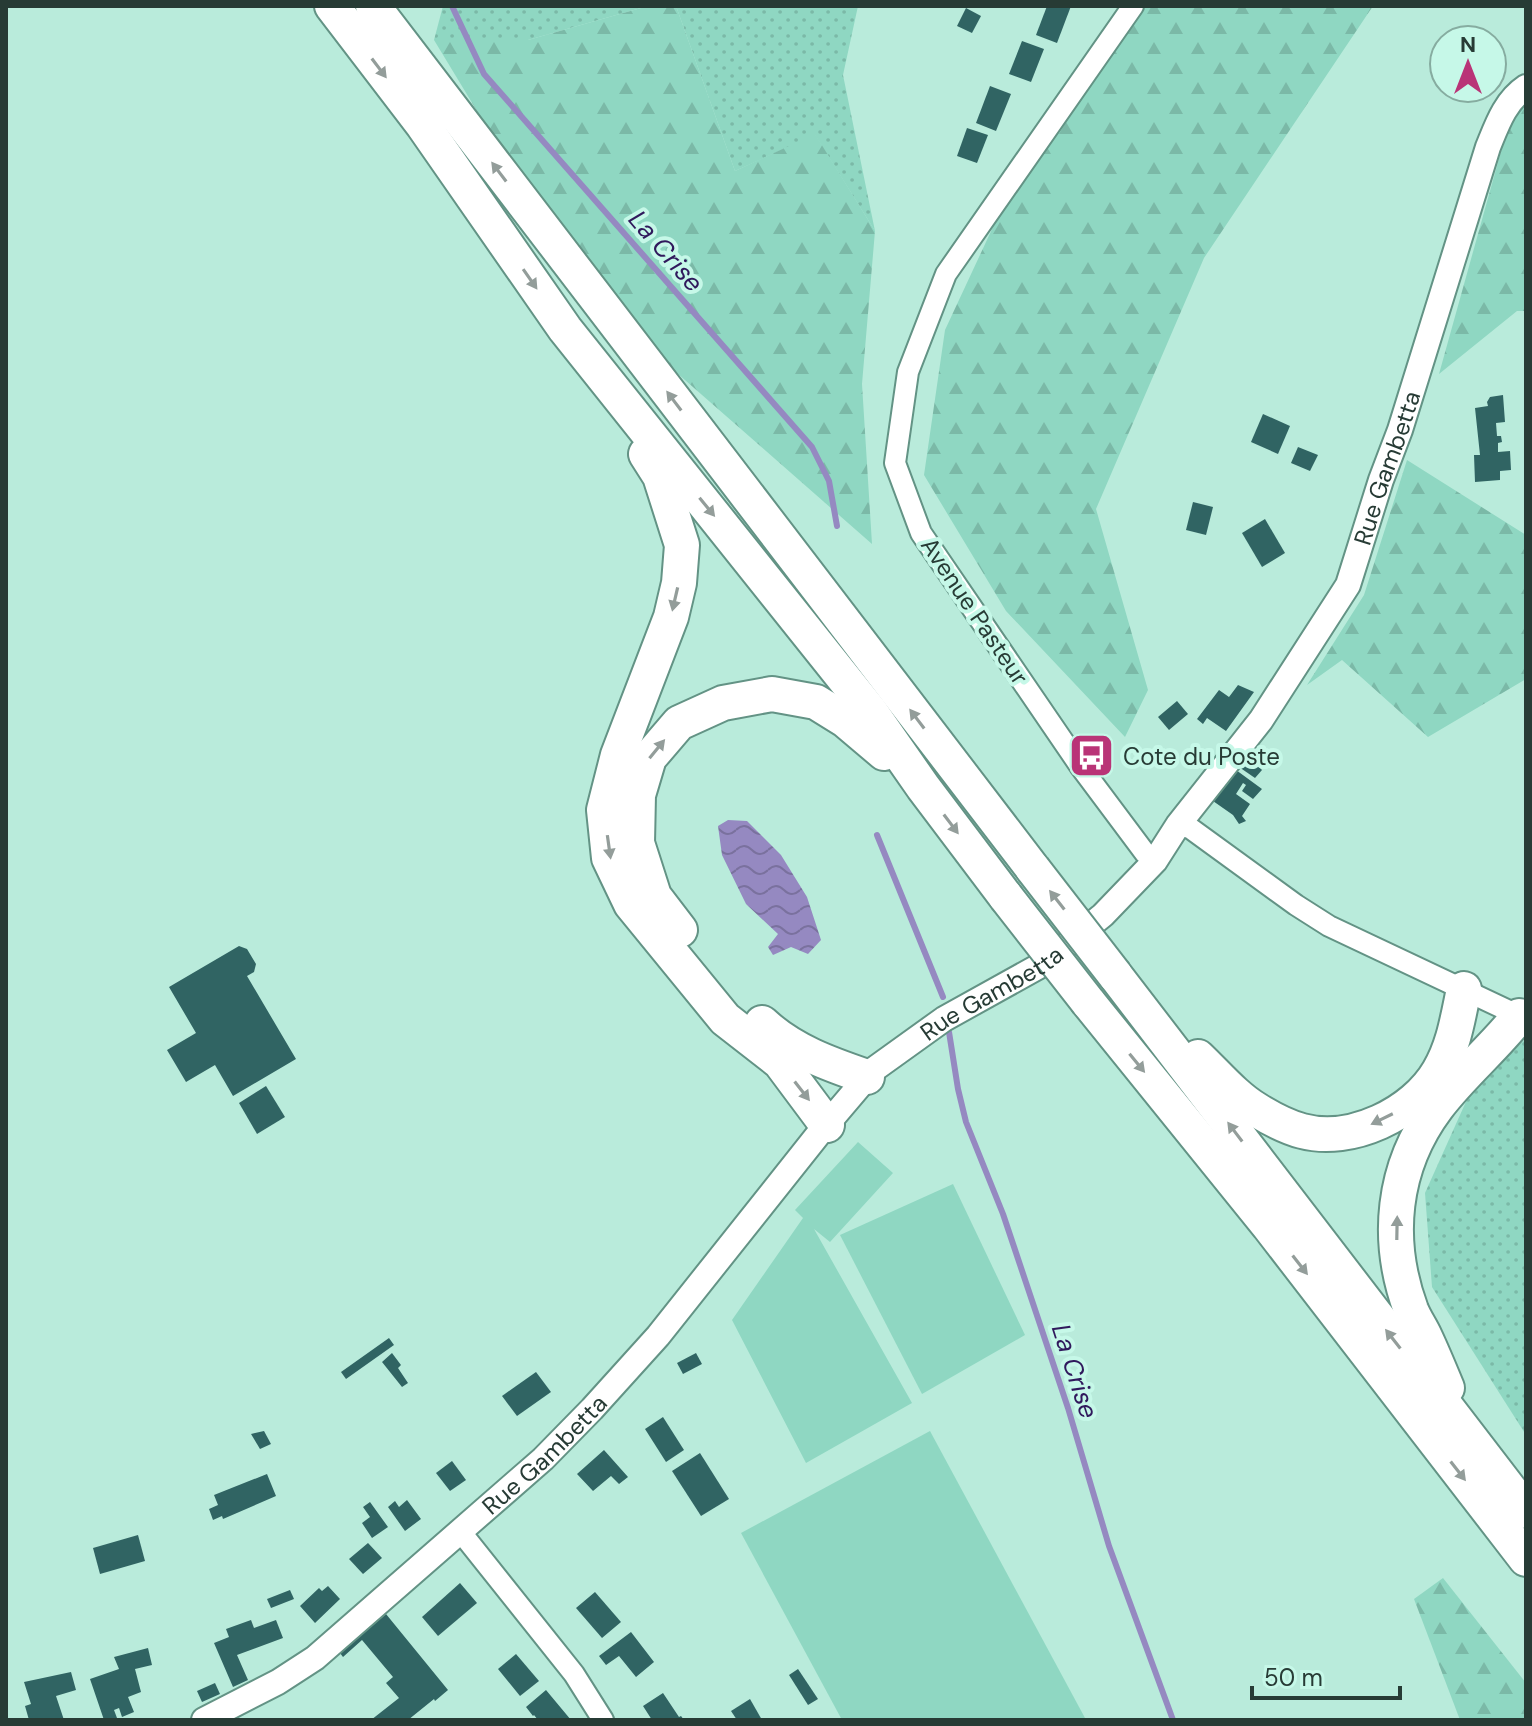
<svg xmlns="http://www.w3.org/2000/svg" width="1532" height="1726" viewBox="0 0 1532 1726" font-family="'DM Sans',sans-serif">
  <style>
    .grass { fill: url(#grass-dots) }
    .forest { fill: url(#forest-firs) }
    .park { fill: #8fd7c2 }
    .water { fill: url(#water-waves) }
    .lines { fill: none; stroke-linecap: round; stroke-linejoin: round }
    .stream { stroke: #9589c1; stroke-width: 6 }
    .building { fill: #306463 }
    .minor-casing { stroke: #639385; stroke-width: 24 }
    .tertiary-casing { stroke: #639385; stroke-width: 28 }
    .trunk-casing { stroke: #639385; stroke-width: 38 }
    .minor { stroke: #fff; stroke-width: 20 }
    .tertiary { stroke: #fff; stroke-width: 24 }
    .trunk { stroke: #fff; stroke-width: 34 }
    .trunk-bridge-casing { stroke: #639385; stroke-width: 38; stroke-linecap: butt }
    .trunk-bridge { stroke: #fff; stroke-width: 34 }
    .oneway { fill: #939d9a }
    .labels { text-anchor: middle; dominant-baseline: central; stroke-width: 8; stroke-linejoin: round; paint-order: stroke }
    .street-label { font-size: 24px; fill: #273b35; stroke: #c6f8e8 }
    .poi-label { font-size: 24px; fill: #273b35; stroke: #c6f8e8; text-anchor: start }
    .water-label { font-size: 26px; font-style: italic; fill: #30195c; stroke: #c6f8e8 }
  </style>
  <defs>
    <pattern id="grass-dots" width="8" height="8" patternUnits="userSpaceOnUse" patternTransform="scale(2)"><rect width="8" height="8" fill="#8fd7c2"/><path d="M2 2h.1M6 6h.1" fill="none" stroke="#7bb9a7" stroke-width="1.8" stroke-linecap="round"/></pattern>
    <pattern id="forest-firs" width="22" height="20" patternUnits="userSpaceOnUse" patternTransform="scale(2)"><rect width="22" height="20" fill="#8fd7c2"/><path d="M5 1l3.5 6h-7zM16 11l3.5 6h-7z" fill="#7bb9a7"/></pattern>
    <pattern id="water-waves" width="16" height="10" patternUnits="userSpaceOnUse" patternTransform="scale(2)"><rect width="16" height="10" fill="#9589c1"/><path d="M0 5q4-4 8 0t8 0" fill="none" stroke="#7a719e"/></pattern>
  </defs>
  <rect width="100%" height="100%" fill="#b9ebdb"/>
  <g class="grass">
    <polygon points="443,6 648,6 528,40 434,40"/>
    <polygon points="676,6 858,6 843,75 875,231 815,135 735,171"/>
    <polygon points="1526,1039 1526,1435 1432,1287 1425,1193 1473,1086"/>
  </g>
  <g class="forest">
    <polygon points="648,6 676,6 735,171 815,134 875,231 862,384 872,544 589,296 434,40 528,40"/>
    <polygon points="1140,6 1373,6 1204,258 1096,509 1148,690 1125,737 1006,611 924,475 945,330 1020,169"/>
    <polygon points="1526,99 1526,311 1517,311 1439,374 1505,137"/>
    <polygon points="1407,460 1526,535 1526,679 1428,737 1342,660 1307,685 1364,595"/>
    <polygon points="1443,1578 1526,1683 1526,1720 1460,1720 1414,1599"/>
  </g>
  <g class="park">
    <polygon points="858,1142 893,1173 830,1242 814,1229 912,1403 806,1463 732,1320 803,1218 795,1210"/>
    <polygon points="953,1184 1025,1335 922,1394 840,1235"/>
    <polygon points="930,1431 1085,1718 1082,1720 842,1720 741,1533"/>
  </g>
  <polygon class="water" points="728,820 747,821 781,855 807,897 821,940 808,954 791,947 773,955 768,947 778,934 746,904 722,855 718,826"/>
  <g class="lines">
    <g class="stream">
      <polyline points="452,6 484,74 812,447 829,481 837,526"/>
      <polyline points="877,835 943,997"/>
      <polyline points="949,1032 958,1089 966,1122 1003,1214 1068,1408 1109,1546 1173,1720"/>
    </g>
  </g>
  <g class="building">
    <polygon points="1047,6 1071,6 1057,43 1036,35"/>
    <polygon points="966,8 981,16 972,33 957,26"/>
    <polygon points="1022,41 1044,49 1031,82 1009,74"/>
    <polygon points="990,86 1011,94 996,131 976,123"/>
    <polygon points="967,128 988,135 977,163 957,156"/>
    <polygon points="1503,395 1505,422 1496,423 1497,436 1501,436 1502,442 1498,443 1498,452 1510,451 1511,470 1500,471 1500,480 1475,482 1474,455 1480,455 1475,408 1488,406 1487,402 1490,397"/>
    <polygon points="1263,414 1290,426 1278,454 1251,442"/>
    <polygon points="1298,447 1318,455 1310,471 1291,463"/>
    <polygon points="1193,502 1213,507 1206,535 1186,530"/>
    <polygon points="1265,519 1285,553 1262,567 1242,533"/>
    <polygon points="1238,685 1254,692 1226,731 1207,718 1203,724 1197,719 1219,690 1229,697"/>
    <polygon points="1177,701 1188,714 1169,730 1158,717"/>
    <polygon points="1247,755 1262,770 1255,778 1239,767"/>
    <polygon points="1236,770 1262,789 1253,799 1242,791 1246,785 1243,783 1236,794 1250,804 1242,816 1246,821 1239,824 1233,815 1213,801"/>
    <polygon points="239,946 247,949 256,964 254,972 247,976 296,1059 233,1096 215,1065 186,1082 167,1050 196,1033 169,987"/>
    <polygon points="266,1086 285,1117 257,1134 239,1103"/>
    <polygon points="389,1338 394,1345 346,1379 341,1372"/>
    <polygon points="392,1353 401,1365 398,1368 408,1383 402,1387 382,1362"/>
    <polygon points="696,1353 702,1364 683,1374 677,1363"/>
    <polygon points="536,1372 551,1392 517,1416 502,1396"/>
    <polygon points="663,1417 684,1450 666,1462 645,1429"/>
    <polygon points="264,1431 271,1444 260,1449 251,1434"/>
    <polygon points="604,1450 628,1477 619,1484 611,1476 593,1491 577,1474"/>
    <polygon points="700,1453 729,1499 701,1516 672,1471"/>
    <polygon points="452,1461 466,1480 450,1491 436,1473"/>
    <polygon points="267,1474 276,1496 223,1519 222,1516 213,1520 209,1509 218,1505 214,1495"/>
    <polygon points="407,1500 421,1519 405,1531 388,1507 395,1501 399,1507"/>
    <polygon points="370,1502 388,1527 372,1538 362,1523 370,1517 363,1507"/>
    <polygon points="138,1535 145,1561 100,1574 93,1548"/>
    <polygon points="368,1543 382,1558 363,1574 349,1559"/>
    <polygon points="460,1583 477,1603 438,1636 422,1617"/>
    <polygon points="328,1586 340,1599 315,1623 300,1606 319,1588 322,1591"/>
    <polygon points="290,1590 294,1599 271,1608 267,1599"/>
    <polygon points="595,1592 621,1622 602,1638 576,1608"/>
    <polygon points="386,1614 448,1690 435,1701 434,1699 408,1720 371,1720 399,1698 386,1683 393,1677 362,1640 343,1657 340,1653"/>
    <polygon points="251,1620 254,1628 276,1620 283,1638 237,1655 248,1680 233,1687 214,1643 229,1637 226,1629"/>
    <polygon points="631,1632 654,1662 636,1677 619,1656 606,1665 599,1656"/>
    <polygon points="148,1648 152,1665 135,1669 141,1692 128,1697 134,1712 122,1717 119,1708 114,1710 117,1718 104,1720 90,1679 119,1669 114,1657"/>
    <polygon points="516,1654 539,1681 520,1696 498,1669"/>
    <polygon points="798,1669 818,1699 808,1705 789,1675"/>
    <polygon points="71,1672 76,1690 56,1696 64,1720 29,1720 25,1706 31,1704 24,1682"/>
    <polygon points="215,1683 220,1694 202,1702 197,1691"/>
    <polygon points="546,1690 571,1720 538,1720 534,1715 533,1716 526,1707"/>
    <polygon points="663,1693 679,1717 681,1716 684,1720 652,1720 643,1706"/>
    <polygon points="750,1699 762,1720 737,1720 731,1711"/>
  </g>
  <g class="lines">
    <defs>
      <g id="minor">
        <polyline points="1133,6 946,274 908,372 895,463 921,533 1080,766 1145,853 1155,861"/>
        <polyline points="1178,825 1190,828 1296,905 1329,926 1526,1019"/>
        <polyline points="460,1531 574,1674 603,1720"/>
      </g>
      <g id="tertiary">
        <path id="s1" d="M204,1720L278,1682L315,1658L543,1459L592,1409L658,1336L817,1136L873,1070L944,1019L1043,964L1103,915L1155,861L1178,825L1261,720L1348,585L1381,480L1400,430L1488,147C1497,125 1505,101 1526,87"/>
      </g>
      <g id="trunk">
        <polyline points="332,6 423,125 565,329 870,711 923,787 1006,897"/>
        <polyline points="373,6 1033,869"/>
        <polyline points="646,454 660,476 682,545 679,583 671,617 618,755 604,810 609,858 631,904 725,1019 780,1062 827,1125"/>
        <polyline points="680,930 654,896 637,843 638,795 649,758 679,723 723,703 772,694 816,702 845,720 884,753"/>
        <polyline points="1115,975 1526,1511"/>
        <polyline points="1088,1002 1269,1226 1526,1559"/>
        <path d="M762,1023C792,1051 829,1064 867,1077"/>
        <path d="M1198,1057C1217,1075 1235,1097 1257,1110C1270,1118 1287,1127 1302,1131C1351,1144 1414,1114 1439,1071C1454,1046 1458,1017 1464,989"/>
        <path d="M1447,1388C1440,1371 1433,1354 1425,1337C1421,1328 1415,1320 1411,1310C1385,1240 1392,1167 1437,1107C1462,1074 1494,1048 1519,1016"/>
      </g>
    </defs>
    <use href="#minor" class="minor-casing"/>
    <use href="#tertiary" class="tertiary-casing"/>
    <use href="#trunk" class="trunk-casing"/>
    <use href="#minor" class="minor"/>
    <use href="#tertiary" class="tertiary"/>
    <use href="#trunk" class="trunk"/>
    <defs>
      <g id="trunk-bridge">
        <polyline points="1033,869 1115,975"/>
        <polyline points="1006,897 1088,1002"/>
      </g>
    </defs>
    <use href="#trunk-bridge" class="trunk-bridge-casing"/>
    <use href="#trunk-bridge" class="trunk-bridge"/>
  </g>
  <defs><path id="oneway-solid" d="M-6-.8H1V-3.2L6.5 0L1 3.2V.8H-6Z" transform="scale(2)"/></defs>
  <g class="oneway">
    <use href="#oneway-solid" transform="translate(379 68) rotate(53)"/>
    <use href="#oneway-solid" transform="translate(499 172) rotate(-127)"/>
    <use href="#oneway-solid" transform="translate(530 279) rotate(55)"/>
    <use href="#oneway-solid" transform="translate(674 401) rotate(-127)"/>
    <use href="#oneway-solid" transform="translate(707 507) rotate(51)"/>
    <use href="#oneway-solid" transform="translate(675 599) rotate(103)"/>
    <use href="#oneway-solid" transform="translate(917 719) rotate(-127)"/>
    <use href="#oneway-solid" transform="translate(657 749) rotate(-51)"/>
    <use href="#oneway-solid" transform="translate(951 824) rotate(53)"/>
    <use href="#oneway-solid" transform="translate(609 847) rotate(82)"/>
    <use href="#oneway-solid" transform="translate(1057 900) rotate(-128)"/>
    <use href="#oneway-solid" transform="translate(1137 1063) rotate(51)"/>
    <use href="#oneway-solid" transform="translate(802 1091) rotate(52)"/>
    <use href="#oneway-solid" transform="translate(1382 1119) rotate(154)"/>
    <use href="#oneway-solid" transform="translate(1235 1132) rotate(-127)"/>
    <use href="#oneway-solid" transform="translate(1397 1228) rotate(-89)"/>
    <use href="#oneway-solid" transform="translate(1300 1265) rotate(52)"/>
    <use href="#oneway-solid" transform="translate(1393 1339) rotate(-128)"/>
    <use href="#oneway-solid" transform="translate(1458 1471) rotate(52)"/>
  </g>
  <defs>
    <symbol id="bus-square" viewBox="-11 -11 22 22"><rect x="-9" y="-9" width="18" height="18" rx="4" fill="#b93477" stroke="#c6f8e8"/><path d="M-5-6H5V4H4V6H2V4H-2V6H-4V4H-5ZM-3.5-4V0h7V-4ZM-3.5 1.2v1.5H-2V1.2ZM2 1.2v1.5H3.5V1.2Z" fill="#fff"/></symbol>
  </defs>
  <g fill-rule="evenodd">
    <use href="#bus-square" x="1066" y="730" width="51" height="51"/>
  </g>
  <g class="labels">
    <g class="street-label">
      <text stroke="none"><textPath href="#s1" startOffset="1754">Rue Gambetta</textPath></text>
      <text transform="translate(975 611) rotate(56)">Avenue Pasteur</text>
      <text stroke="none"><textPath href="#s1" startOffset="1082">Rue Gambetta</textPath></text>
      <text stroke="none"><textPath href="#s1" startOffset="434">Rue Gambetta</textPath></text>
    </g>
    <g class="poi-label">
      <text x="1123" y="756">Cote du Poste</text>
    </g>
    <g class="water-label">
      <text transform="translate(666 251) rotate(49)">La Crise</text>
      <text transform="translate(1075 1371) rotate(72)">La Crise</text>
    </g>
  </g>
  <rect width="1532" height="1726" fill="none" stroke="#273b35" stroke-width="16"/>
  <g transform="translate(1468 64)"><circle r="38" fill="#c6f8e8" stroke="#86aca0" stroke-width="2"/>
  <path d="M0-6L14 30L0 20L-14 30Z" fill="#b93477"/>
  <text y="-12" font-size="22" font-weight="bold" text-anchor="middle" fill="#273b35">N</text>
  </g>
  <path d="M1252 1686v12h148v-12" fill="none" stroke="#273b35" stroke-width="4"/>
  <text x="1264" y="1686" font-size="24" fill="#273b35" stroke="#c6f8e8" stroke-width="6" paint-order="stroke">50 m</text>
</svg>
